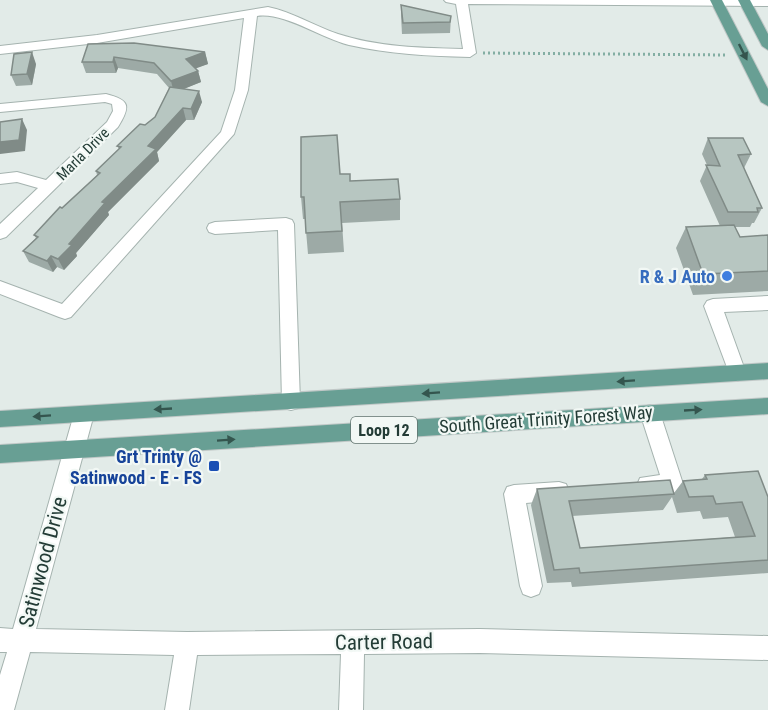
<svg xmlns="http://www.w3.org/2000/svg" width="768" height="710" viewBox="0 0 768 710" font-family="'Roboto Condensed',sans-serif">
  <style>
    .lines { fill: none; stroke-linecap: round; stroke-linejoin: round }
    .minor-casing { stroke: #a5b3af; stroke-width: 2 }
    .major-casing { stroke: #c1c8c7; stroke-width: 2 }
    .path { stroke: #83aea3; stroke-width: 3; stroke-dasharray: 2 3; stroke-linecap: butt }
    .minor { fill: #fff; fill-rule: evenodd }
    .major { fill: #689f94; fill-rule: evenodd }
    .wall { fill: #9daaa6; fill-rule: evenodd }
    .shaded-wall { fill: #808b87 }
    .building { fill: #b7c6c1; stroke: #808b87; stroke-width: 1.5 }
    .oneway { fill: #34554e }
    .shop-dot { fill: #3f7fe0; stroke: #f2f8f5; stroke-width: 2 }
    .transit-dot { fill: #1a4fb4; stroke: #f2f8f5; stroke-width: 2 }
    .labels { text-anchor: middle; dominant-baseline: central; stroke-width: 4.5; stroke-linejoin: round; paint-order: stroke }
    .far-street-label { font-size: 15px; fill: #233c36; stroke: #f2f8f5 }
    .shield { fill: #f2f8f5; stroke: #61746f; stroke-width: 1.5 }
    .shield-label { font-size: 16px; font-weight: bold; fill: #233c36 }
    .shop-label { font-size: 18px; font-weight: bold; fill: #366cbe; stroke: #f2f8f5; text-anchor: end }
    .street-label { font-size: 18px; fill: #233c36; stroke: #f2f8f5 }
    .transit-label { font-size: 18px; font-weight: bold; fill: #164399; stroke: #f2f8f5; text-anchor: end }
    .near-street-label { font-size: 21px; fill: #233c36; stroke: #f2f8f5 }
  </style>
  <rect width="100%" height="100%" fill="#e2ebe8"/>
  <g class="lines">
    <defs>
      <g id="minor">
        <path d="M444,0H768V6L468,4L476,53L470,57C429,56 389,54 349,45C320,38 285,12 257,16L248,90L234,134L71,317L65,319L59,317L0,294V281L62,304L221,132L235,90L244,18L97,43L0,54V46L97,35L268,7C293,12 314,26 338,34C378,47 421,48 463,49L456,4L446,2Z"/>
        <path d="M106,94C130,100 131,106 118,127L6,237L0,239V224L38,188L17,182L0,184V174L17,172L46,180L107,122L113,111L112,104L105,102L0,112V104Z"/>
        <polygon points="286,218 292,220 294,224 300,402 298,408 291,410 284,408 282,402 278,230 215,234 209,232 207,228 209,224 215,222"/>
        <polygon points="768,296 768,310 724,312 746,373 743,378 737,381 731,378 704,306 707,301 713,299"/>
        <path d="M650,405L657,407L660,413L683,484L680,491C668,495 652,496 640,492L637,485L640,478L660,475L640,413L643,407Z"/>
        <polygon points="84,406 91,408 94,414 36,629 187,632 480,629 768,636 768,660 480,653 364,654 363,710 339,710 341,654 197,655 189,710 165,710 174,655 30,652 14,710 0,710 0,675 7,652 0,652 0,628 13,629 74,414 77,408"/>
        <polygon points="559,482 566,484 569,491 566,498 559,500 526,503 542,586 539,594 531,597 523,594 520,586 504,494 507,487 514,485"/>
      </g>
      <g id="major">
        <polygon points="710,0 722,0 768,89 768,106 761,102"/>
        <polygon points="738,0 750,0 768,34 768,50 762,46"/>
        <polygon points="768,363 768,379 0,427 0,411"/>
        <polygon points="768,398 768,414 0,463 0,445"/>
      </g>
    </defs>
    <use href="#minor" class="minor-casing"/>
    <use href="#major" class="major-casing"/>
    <polyline class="path" points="483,53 727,55"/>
    <use href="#minor" class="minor"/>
    <use href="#major" class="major"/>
  </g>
  <g class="wall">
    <polygon points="401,5 451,16 450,33 402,34 401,16"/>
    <polygon points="88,44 205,52 208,64 195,68 198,71 201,82 183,89 202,102 194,120 186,120 157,152 159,161 108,212 109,215 76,253 77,256 64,270 57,267 53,272 29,262 23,251 36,238 34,235 97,175 96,171 119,149 117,146 155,117 169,88 157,74 118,68 116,73 86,73 82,62"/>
    <polygon points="36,64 32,85 16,86 11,75"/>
    <polygon points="708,138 751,154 744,168 762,208 754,223 752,223 750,227 735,227 740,237 768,235 768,291 693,295 676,248 686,227 720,226 700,181 707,165 702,154"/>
    <polygon points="340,174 350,181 400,199 400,220 342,223 344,252 308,254 305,219 303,219 301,197"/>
    <path d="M705,475L768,497V573L572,587L571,582L547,583L531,505L537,489L674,493L683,481L702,479ZM672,497L677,513L700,511L703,519L728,517L735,537L580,548L572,516L663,510Z"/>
  </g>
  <g class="shaded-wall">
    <polygon points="32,52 36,64 32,85 27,74"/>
    <polygon points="205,52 208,64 189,71 186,59"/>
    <polygon points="114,57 118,68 116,73 113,62"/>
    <polygon points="198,71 201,82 174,93 171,81"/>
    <polygon points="199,91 202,102 194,120 191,109"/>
    <polygon points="183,108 186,120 157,152 159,161 108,212 109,215 76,253 77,256 64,270 58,259 69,244 148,146"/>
    <polygon points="22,119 27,130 25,151 0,154 0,142"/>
    <polygon points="51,256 57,267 53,272 47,261"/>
  </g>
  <g class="building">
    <polygon points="401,5 451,16 450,22 403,23"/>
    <polygon points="134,43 205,52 186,59 198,71 171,81 154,63 114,57 113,62 82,62 88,44"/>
    <polygon points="32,52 27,74 11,75 14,54"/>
    <polygon points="170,87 199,91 191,109 183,108 148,146 156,149 102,202 105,203 69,244 72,245 58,259 51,256 47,261 23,251 38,237 34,235 60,207 62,208 100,173 96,171 121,147 117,146 140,124 145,125 155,117"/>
    <polygon points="22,119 19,140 0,142 0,122"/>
    <polygon points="337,135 340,174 350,174 350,181 398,179 400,199 340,202 342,231 306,233 304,197 301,197 301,137"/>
    <polygon points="708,138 743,138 751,154 738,155 762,208 757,208 758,212 728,212 706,165 720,166"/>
    <polygon points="734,225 740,237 768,235 768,271 703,274 686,227"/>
    <polygon points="758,471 768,497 768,560 580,573 579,568 554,570 537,489 670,480 674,494 569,501 580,548 755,536 742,502 716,504 713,496 689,497 683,481 707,479 705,475"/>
  </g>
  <defs><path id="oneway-solid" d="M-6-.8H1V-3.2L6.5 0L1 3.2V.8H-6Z" transform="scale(1.5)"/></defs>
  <g class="oneway">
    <use href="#oneway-solid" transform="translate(743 52) rotate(63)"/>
    <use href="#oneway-solid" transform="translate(626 381) rotate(176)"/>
    <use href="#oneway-solid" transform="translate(431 393) rotate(176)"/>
    <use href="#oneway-solid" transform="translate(163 409) rotate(177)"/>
    <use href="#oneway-solid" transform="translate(693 410) rotate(-3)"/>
    <use href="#oneway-solid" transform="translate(42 416) rotate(176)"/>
    <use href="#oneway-solid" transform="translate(226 440) rotate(-4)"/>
  </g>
  <circle class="shop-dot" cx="727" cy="276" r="6"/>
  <rect class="transit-dot" x="208" y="460" width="12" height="12" rx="3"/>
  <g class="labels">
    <g class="far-street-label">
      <text transform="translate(83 154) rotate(-45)">Marla Drive</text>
    </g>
    <rect class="shield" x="351" y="417" width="66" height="26" rx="4.5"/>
    <g class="shield-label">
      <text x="384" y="430">Loop 12</text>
    </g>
    <g class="shop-label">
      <text x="715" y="276">R &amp; J Auto</text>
    </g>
    <g class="street-label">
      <text transform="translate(546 419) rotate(-4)">South Great Trinity Forest Way</text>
    </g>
    <g class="transit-label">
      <text x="202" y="456">Grt Trinty @<tspan x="202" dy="21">Satinwood - E - FS</tspan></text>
    </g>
    <g class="near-street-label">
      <text transform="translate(43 562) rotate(-75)">Satinwood Drive</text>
      <text transform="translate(384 642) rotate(-1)">Carter Road</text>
    </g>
  </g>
</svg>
